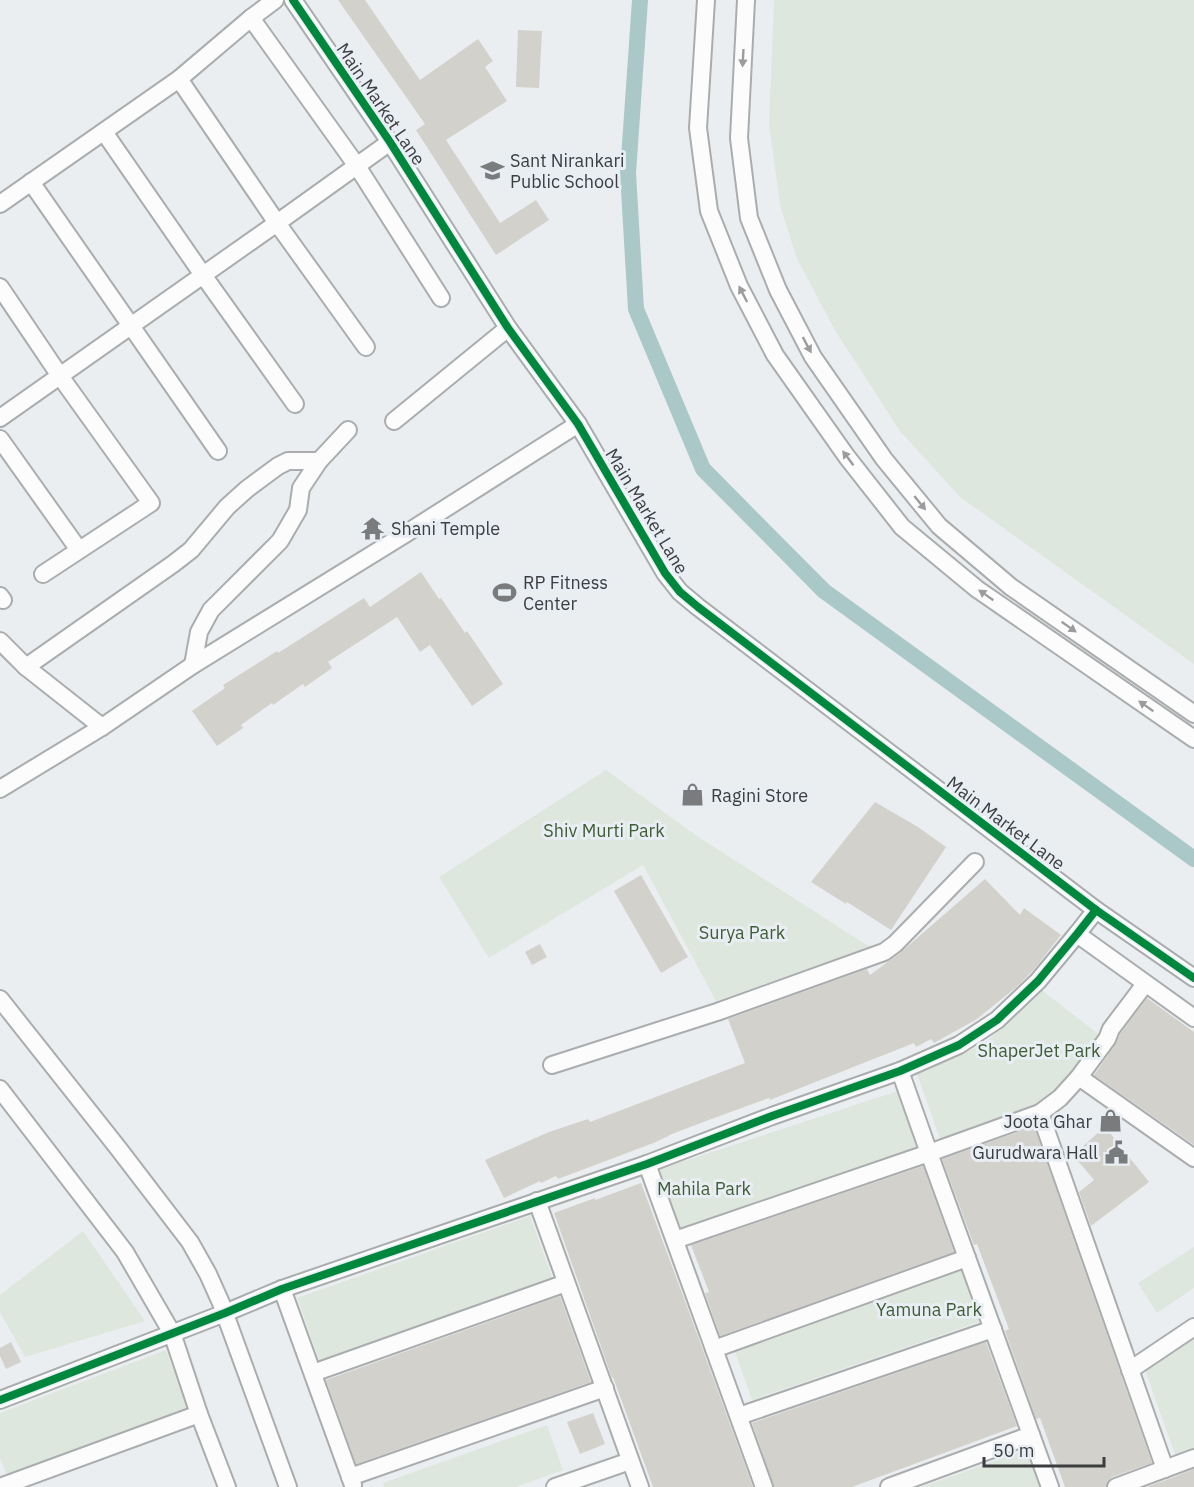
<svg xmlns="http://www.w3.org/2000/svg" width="1194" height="1487" viewBox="0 0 1194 1487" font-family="'IBM Plex Sans',sans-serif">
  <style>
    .green { fill: #dee7de }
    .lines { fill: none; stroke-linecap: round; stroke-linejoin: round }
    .canal { stroke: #aac8c8; stroke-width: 16 }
    .building { fill: #d3d1cc }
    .minor-casing { stroke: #aaadae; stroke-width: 20 }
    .minor { stroke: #fcfcfd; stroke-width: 16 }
    .cycleway-casing { stroke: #e8eef3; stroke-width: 11 }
    .cycleway { stroke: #00873e; stroke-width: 8 }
    .oneway { fill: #9c9c9e }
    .labels { text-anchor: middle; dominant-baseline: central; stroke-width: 6; stroke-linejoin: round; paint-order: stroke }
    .street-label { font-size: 18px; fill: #3b3d3f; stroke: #e8eef3 }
    .poi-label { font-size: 18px; fill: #3b3d3f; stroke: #e8eef3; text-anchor: start }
    .park-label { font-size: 18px; fill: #3e5d34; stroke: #e8eef3 }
  </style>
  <rect width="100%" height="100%" fill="#ebeef0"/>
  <g class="green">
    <polygon points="774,0 1194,0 1194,664 960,497 900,431 836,332 797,259 780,205 769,124"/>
    <polygon points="606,770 694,834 870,947 716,1001 643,865 489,958 439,877"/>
    <polygon points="1039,988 1101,1036 1054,1095 1006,1117 940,1139 917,1074 984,1044 1013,1017"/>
    <polygon points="898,1091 921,1150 681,1230 660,1169"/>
    <polygon points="530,1216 553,1280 320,1362 297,1298"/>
    <polygon points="83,1231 145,1321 25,1357 0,1312 0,1295"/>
    <polygon points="1194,1247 1194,1288 1157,1313 1138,1283"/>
    <polygon points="964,1267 982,1321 752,1400 734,1349"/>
    <polygon points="1194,1336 1194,1449 1176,1457 1145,1370"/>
    <polygon points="166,1350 189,1412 8,1477 0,1458 0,1413"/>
    <polygon points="547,1425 563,1470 516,1487 384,1487 383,1483"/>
    <polygon points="1028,1449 1042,1487 922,1487"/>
  </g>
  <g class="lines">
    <polyline class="canal" points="640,0 628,173 636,309 703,469 824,591 1194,859"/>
  </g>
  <g class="building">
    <polygon points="338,0 365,0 420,80 478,39 493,61 485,67 507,101 446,140 500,223 536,200 549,220 496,255 416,130 425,124"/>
    <polygon points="518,30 542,31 539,88 516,87"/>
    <polygon points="421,572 439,599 441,598 465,633 467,631 503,684 472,706 430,645 420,652 397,617 328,662 332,668 305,687 303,684 273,705 272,703 241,725 243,728 217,746 192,711 225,688 223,685 277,651 278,653 364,598 370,607"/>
    <polygon points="875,802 918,827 946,847 891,930 847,902 846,904 811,882"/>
    <polygon points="641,875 688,957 661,973 614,891"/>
    <polygon points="985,879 1020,915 1024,908 1061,935 1036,967 1019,985 977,1019 934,1043 931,1039 916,1047 914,1043 770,1100 769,1098 706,1121 672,1134 656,1142 558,1179 556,1176 541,1183 540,1181 504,1198 485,1160 549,1132 588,1119 590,1122 745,1063 728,1019 867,969 870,975 901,952"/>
    <polygon points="540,944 547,957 532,965 525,952"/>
    <polygon points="1147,998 1194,1032 1194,1145 1094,1075 1115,1045 1120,1034"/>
    <polygon points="1034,1126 1152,1463 1112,1477 1108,1481 1106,1487 1065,1487 1040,1418 1036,1419 1005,1331 1009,1329 977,1244 974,1245 942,1159"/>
    <polygon points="1100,1131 1110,1133 1149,1182 1091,1226 1079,1192 1094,1180 1073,1155"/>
    <polygon points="923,1166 954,1252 720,1336 705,1293 709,1292 691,1245"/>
    <polygon points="641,1183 685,1301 753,1487 653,1487 613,1377 612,1378 554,1213 595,1198 595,1200"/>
    <polygon points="560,1296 591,1382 356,1464 326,1380"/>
    <polygon points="11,1342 21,1362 6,1369 0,1356 0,1348"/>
    <polygon points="986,1342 1017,1426 852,1487 774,1487 752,1423"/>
    <polygon points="593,1413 605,1444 580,1454 567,1422"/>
    <polygon points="1194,1469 1194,1487 1146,1487 1169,1479"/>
  </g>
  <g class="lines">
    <defs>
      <g id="minor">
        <polyline points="293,0 390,142 508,328 578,424 665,573 680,592 698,607 1096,910 1194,978"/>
        <polyline points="706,0 698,128 709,211 739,286 775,355 847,457 902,527 977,589 1194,739"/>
        <polyline points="746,0 739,138 749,218 778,290 813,357 884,459 939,526 1011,587 1194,714"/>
        <polyline points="251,18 357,166 441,298"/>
        <polyline points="179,79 277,223 366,347"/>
        <polyline points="104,132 203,275 295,404"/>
        <polyline points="31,182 218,451"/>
        <polyline points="0,204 179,79 251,18 275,0"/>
        <polyline points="0,287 60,376 151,503 43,574"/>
        <polyline points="0,418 277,223 390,142"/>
        <polyline points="394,421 508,328"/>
        <polyline points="0,439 79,550"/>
        <polyline points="0,596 3,600"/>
        <polyline points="0,641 26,667 102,727"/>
        <polyline points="193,665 199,632 211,610 280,541 298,510 301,488 319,461"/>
        <polyline points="26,667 173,564 191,550 227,507 247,489 278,466 288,461 319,461 348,430"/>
        <polyline points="0,789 102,727 193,665 402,536 578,424"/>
        <polyline points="1077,934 1194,1018"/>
        <polyline points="0,999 118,1148 190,1242 208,1274 221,1303 288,1487"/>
        <polyline points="552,1065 717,1012 884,952 895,944 975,862"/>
        <polyline points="1079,1077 1194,1158"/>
        <polyline points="0,1089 125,1252 172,1333 199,1414 227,1487"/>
        <polyline points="1040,1113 1165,1469"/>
        <polyline points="647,1164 764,1487"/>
        <polyline points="537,1201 640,1487"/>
        <polyline points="675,1240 929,1153 900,1071"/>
        <polyline points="282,1289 353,1485"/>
        <polyline points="714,1349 967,1258"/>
        <polyline points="1130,1370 1194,1327"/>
        <polyline points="313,1373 566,1283"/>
        <polyline points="0,1400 225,1313 282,1289 647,1164 772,1116 900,1071 959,1045 997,1020 1038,981 1077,934 1096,910"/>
        <polyline points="739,1416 993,1329"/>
        <polyline points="350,1477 605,1388"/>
        <polyline points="0,1487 199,1414"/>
        <polyline points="555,1487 630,1461"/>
        <polyline points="889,1487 1031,1435"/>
        <polyline points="1050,1487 929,1153 1040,1113 1060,1098 1079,1077 1107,1039 1111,1029 1145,984"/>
        <polyline points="1116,1487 1194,1458"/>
      </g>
    </defs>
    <use href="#minor" class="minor-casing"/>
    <use href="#minor" class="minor"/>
    <defs>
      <g id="cycleway">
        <polyline points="293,0 390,142 508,328 578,424 665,573 680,592 698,607 1096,910 1194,978"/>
        <polyline points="0,1400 225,1313 282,1289 647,1164 772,1116 900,1071 959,1045 997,1020 1038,981 1077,934 1096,910"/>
      </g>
    </defs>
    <use href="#cycleway" class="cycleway-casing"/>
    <use href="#cycleway" class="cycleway"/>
  </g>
  <defs><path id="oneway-solid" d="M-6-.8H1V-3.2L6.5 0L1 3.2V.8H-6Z" transform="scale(1.5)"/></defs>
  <g class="oneway">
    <use href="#oneway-solid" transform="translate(743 58) rotate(93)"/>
    <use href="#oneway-solid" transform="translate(743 294) rotate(-117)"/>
    <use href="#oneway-solid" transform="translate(807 345) rotate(62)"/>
    <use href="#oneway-solid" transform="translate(848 458) rotate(-127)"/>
    <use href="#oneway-solid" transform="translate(920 503) rotate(51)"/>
    <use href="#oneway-solid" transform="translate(986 595) rotate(-145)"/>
    <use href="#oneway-solid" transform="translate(1069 627) rotate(35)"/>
    <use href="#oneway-solid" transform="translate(1146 706) rotate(-145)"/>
  </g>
  <defs>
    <symbol id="school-bare" viewBox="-9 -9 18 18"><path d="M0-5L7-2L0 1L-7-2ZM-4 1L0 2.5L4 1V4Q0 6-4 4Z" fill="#797b7d" stroke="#e8eef3" stroke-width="2.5" paint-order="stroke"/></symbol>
    <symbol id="temple-bare" viewBox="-9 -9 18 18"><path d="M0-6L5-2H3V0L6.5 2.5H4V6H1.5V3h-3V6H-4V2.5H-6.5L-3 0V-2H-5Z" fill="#797b7d" stroke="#e8eef3" stroke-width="2.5" paint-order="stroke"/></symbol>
    <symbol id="stadium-bare" viewBox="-9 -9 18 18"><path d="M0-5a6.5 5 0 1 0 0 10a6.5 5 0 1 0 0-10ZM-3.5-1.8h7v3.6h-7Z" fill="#797b7d" stroke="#e8eef3" stroke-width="2.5" paint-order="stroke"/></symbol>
    <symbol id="shop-bare" viewBox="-9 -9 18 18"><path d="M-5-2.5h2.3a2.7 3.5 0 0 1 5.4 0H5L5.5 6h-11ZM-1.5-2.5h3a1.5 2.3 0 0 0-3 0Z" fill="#797b7d" stroke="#e8eef3" stroke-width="2.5" paint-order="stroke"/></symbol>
    <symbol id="civic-bare" viewBox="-9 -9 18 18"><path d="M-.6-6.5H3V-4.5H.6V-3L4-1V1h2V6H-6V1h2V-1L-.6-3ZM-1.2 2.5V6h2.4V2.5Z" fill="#797b7d" stroke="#e8eef3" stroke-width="2.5" paint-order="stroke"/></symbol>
  </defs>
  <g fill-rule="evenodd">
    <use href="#school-bare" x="476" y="154" width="33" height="33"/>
    <use href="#temple-bare" x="356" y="512" width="33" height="33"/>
    <use href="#stadium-bare" x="488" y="576" width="33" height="33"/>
    <use href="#shop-bare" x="676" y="778" width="33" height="33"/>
    <use href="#shop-bare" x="1094" y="1104" width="33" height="33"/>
    <use href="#civic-bare" x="1100" y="1136" width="33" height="33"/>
  </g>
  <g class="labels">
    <g class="street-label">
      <text transform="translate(381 104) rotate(56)">Main Market Lane</text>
      <text transform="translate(647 511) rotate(59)">Main Market Lane</text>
      <text transform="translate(1006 823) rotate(37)">Main Market Lane</text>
    </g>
    <g class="poi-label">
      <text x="510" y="160">Sant Nirankari<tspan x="510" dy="21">Public School</tspan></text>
      <text x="391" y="528">Shani Temple</text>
      <text x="523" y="582">RP Fitness<tspan x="523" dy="21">Center</tspan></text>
      <text x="711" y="795">Ragini Store</text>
      <text x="1092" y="1121" text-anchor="end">Joota Ghar</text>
      <text x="1098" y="1152" text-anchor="end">Gurudwara Hall</text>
    </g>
    <g class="park-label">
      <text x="604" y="830">Shiv Murti Park</text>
      <text x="742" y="932">Surya Park</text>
      <text x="1039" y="1050">ShaperJet Park</text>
      <text x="704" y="1188">Mahila Park</text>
      <text x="929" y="1309">Yamuna Park</text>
    </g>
  </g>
  <path d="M984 1457v9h120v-9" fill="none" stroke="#3b3d3f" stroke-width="3"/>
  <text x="993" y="1457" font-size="18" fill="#3b3d3f" stroke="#e8eef3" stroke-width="4.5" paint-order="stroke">50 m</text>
</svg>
